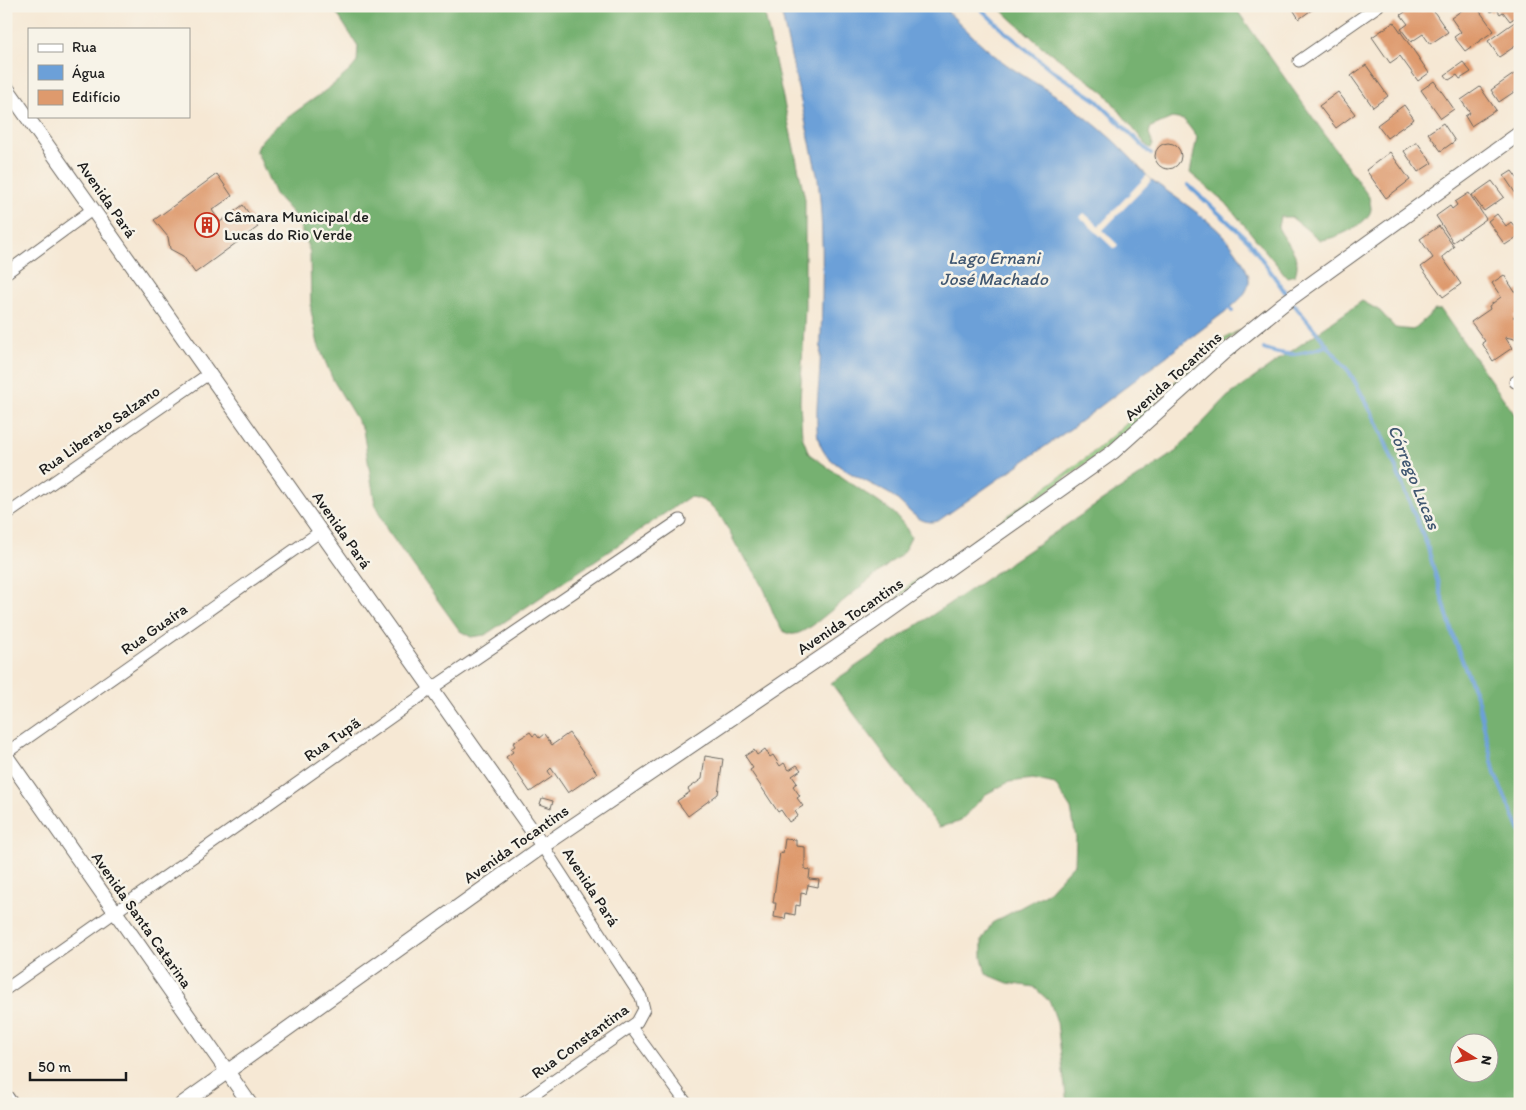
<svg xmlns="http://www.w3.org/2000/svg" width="1526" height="1110" viewBox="0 0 1526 1110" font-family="Itim,sans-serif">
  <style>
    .green { fill: #93ce83; stroke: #587550 }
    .forest { fill: #76b171; stroke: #496646; fill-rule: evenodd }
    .water { fill: #6ca0d8; stroke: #445e7a }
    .pier { fill: #f6e8d4 }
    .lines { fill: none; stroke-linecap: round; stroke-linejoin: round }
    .stream { stroke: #6ca0d8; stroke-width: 4 }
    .building { fill: #de9a6d }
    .minor-casing { stroke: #68635c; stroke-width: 13 }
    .tertiary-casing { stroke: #68635c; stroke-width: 16 }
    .minor { stroke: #fff; stroke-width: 11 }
    .tertiary { stroke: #fff; stroke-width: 14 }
    .labels { text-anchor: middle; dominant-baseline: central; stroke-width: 5; stroke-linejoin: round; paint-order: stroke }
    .street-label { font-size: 16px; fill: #1c1c1c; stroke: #f7f3e8 }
    .poi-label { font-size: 16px; fill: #1c1c1c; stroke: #f7f3e8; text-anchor: start }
    .water-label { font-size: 18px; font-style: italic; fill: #405771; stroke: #f7f3e8 }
  </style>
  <rect width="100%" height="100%" fill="#f7f3e8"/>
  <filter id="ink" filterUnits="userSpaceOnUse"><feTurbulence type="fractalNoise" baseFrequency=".02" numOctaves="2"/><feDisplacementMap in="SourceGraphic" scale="10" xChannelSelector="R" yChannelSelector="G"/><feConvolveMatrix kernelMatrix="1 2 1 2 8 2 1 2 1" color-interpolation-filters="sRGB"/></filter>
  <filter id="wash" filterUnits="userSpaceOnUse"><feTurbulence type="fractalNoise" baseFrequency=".0096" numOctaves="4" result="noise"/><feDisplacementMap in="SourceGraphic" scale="20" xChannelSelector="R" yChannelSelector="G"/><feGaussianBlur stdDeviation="1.12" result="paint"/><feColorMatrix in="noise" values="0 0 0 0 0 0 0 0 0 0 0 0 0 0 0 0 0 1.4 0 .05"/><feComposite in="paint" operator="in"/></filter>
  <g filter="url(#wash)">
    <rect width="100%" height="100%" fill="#f6e8d4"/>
    <polygon class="green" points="1240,330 1172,386 1132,426 1093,458 945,566 896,598 909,585 943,563 1090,455 1227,337"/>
    <g class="forest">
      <path d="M332,6H763L805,199V307L800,402L802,436L809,454L894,513L905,526L911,537L904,552L812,626C804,630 796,637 787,633C776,629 769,599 764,589C758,575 748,563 739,550C726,528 718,499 689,497L485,635L471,637L460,631L387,530L375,504L363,430L333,380L318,344L311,311L310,252L296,217L275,194L256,150C263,126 337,90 357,62L358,46Z"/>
      <path d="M997,6H1234L1369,197C1369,200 1371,205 1371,209C1370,224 1333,240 1320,240L1291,217H1280L1278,227C1285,243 1303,255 1295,275L1287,277L1226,203L1190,173L1197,137L1184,120L1172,118L1151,127L1149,133L1153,145L1151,148L1148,147L1104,92L1040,45Z"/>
      <path d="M1362,301L1380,311L1395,328L1413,330L1435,310H1441L1520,422V1104H1067L1057,1022L1050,1002L1034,987L1008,983L986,974L982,957V940L992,923L1047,893L1075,863L1076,838L1071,809L1055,784L1033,779L1009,782L986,794L959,822L939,827L831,683L1175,452L1227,397ZM1458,1042H1488V1072H1458Z"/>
    </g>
    <path class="water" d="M780,6H942C965,28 987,52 1013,69C1032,82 1053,92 1071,106C1091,121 1111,137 1128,155C1136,163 1143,173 1152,180C1187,207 1232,230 1248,274C1253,288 1240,300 1230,308L1073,427L938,521C918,527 906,505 891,495C872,483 837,470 824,452C819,444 817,436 817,427C816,407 819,386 820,366C822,306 825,238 818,179Z"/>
    <polygon class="pier" points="1147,175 1152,180 1103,230 1118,245 1114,249 1080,217 1084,213 1099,226"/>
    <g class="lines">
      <g class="stream">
        <polyline points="978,6 1004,31 1053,71 1096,100 1151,154"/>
        <polyline points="1188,185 1248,240 1288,296"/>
        <polyline points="1292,302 1350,373 1378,424 1427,545 1454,639 1478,701 1495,774 1520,831"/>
        <polyline points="1230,308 1232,311"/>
        <path d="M1264,349C1290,358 1302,354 1327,346"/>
      </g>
    </g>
    <g id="blocks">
      <g class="building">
        <polygon points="1291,6 1317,6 1299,19"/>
        <polygon points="1413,6 1417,6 1421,12 1430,6 1448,32 1430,44 1423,34 1411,42 1401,29 1408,24 1401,15"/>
        <polygon points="1468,6 1476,6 1494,31 1465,51 1454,37 1461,32 1451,18"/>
        <polygon points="1487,6 1520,6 1520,14 1510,21 1503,12 1500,14 1496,8 1491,12"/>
        <polygon points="1520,18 1520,43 1499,57 1488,41"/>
        <polygon points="1394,22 1429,73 1418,81 1400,56 1390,63 1372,37"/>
        <polygon points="1463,62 1471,72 1460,79 1457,75 1449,80 1445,75"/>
        <polygon points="1366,65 1388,96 1373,107 1351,76"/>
        <polygon points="1514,74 1520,81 1520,88 1499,102 1491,90"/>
        <polygon points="1434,81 1454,109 1441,118 1421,90"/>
        <polygon points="1480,87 1496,110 1471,126 1465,116 1470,113 1461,100"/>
        <polygon points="1338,92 1355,114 1336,128 1319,106"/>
        <polygon points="1404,105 1414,119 1387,138 1377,125"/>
        <polygon points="1443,123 1455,141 1441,151 1428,133"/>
        <polygon points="1417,142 1432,163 1418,172 1404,151"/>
        <circle cx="1168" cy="156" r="13"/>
        <polygon points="1390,152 1410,180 1386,198 1366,170"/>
        <polygon points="1512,171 1520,182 1520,200 1504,176"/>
        <polygon points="217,174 232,196 212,210 220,222 243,205 258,227 195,273 183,256 170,249 168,237 154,220"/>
        <polygon points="1492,181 1504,197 1484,211 1472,195"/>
        <polygon points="1469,193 1486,219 1453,242 1436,216 1450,206 1452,209 1457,205 1455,202"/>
        <polygon points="1497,214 1506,226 1511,222 1515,227 1520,224 1520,235 1505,245 1488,221"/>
        <polygon points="1439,226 1454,247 1442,257 1461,284 1443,297 1421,267 1433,258 1420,239"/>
        <polygon points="1504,275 1515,292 1520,290 1520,312 1513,317 1519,318 1515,339 1505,337 1512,348 1493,361 1482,343 1485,341 1471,322 1490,309 1489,306 1501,297 1492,283"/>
        <polygon points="530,732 533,736 536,734 539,738 544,734 552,745 569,733 597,773 568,793 551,768 548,771 552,777 530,792 506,757 513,752 511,749 515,746 513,743"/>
        <polygon points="765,749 770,757 773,755 780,766 784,763 789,770 797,765 801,770 792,776 797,783 793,786 800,796 797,798 803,806 795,811 798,816 789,822 781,810 778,812 750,770 753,768 745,756 754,750 757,755"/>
        <polygon points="705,756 723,759 718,794 688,816 677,801 690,792 688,789 702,779"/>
        <polygon points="542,798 553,801 551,808 540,804"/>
        <polygon points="785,839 796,840 796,846 805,847 805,869 810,870 809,879 819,880 818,887 808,885 806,894 801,893 800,906 796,905 795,915 786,913 785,919 774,917 776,903 773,903 780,852 783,853"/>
      </g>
    </g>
  </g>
  <g filter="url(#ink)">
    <use href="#blocks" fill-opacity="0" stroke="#68635c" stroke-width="1"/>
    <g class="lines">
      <defs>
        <g id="minor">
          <polyline points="1299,61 1378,6"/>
          <polyline points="6,273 93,209"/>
          <polyline points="1515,382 1520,379"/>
          <polyline points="6,515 210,373"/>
          <polyline points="6,753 321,531"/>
          <polyline points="6,989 431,689 680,520"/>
          <polyline points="631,1027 687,1104"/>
          <polyline points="521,1104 637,1022 644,1009 641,997 543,846"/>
        </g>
        <g id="tertiary">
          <polyline points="6,87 543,846"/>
          <polyline points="6,756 250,1104"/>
          <polyline points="6,1097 11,1104"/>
          <polyline points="182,1104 543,846 872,623 1113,452 1223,353 1283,304 1520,133"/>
        </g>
      </defs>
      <use href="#minor" class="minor-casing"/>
      <use href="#tertiary" class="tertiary-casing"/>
      <use href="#minor" class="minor"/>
      <use href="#tertiary" class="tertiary"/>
    </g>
  </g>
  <defs>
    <symbol id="building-ring" viewBox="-11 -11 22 22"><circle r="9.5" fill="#f7f3e8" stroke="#c8321e" stroke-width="1.5"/><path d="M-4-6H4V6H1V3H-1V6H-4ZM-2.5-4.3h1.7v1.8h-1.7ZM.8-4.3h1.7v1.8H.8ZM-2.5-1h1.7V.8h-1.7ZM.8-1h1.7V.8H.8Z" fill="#c8321e"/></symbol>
  </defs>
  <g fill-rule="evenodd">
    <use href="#building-ring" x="193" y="211" width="28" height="28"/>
  </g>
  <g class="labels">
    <g class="street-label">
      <text transform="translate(107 199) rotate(55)">Avenida Pará</text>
      <text transform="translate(1173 376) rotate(-42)">Avenida Tocantins</text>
      <text transform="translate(99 430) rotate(-35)">Rua Liberato Salzano</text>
      <text transform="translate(342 530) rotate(55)">Avenida Pará</text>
      <text transform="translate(850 616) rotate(-34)">Avenida Tocantins</text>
      <text transform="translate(154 629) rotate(-35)">Rua Guaíra</text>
      <text transform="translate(332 739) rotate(-35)">Rua Tupã</text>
      <text transform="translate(516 844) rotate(-35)">Avenida Tocantins</text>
      <text transform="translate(591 887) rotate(57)">Avenida Pará</text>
      <text transform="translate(142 920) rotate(55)">Avenida Santa Catarina</text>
      <text transform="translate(580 1041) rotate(-36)">Rua Constantina</text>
    </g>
    <g class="poi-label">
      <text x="224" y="216">Câmara Municipal de<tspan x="224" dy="18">Lucas do Rio Verde</tspan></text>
    </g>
    <g class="water-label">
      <text x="994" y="258">Lago Ernani<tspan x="994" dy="21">José Machado</tspan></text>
      <text transform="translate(1414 477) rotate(68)">Córrego Lucas</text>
    </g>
  </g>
  <rect width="1526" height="1110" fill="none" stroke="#f7f3e8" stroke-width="25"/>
  <rect x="28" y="28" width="162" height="90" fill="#f7f3e8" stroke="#9f9d96"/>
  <rect x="38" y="44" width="25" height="8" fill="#ffffff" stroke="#9f9d96"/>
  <text x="72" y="52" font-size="15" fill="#1c1c1c">Rua</text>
  <rect x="38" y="65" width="25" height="15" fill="#6ca0d8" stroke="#9f9d96"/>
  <text x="72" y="78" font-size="15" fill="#1c1c1c">Água</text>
  <rect x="38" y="90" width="25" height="15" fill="#de9a6d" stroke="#9f9d96"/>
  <text x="72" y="102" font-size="15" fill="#1c1c1c">Edifício</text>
  <g transform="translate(1474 1058) rotate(100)"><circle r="24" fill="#f7f3e8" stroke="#9f9d96"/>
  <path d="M0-4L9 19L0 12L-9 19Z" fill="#c8321e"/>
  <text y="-8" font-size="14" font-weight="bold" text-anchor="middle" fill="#1c1c1c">N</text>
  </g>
  <path d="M30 1072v8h96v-8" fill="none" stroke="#1c1c1c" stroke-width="2.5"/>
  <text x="38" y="1072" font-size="15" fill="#1c1c1c" stroke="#f7f3e8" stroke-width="4" paint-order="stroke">50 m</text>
</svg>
